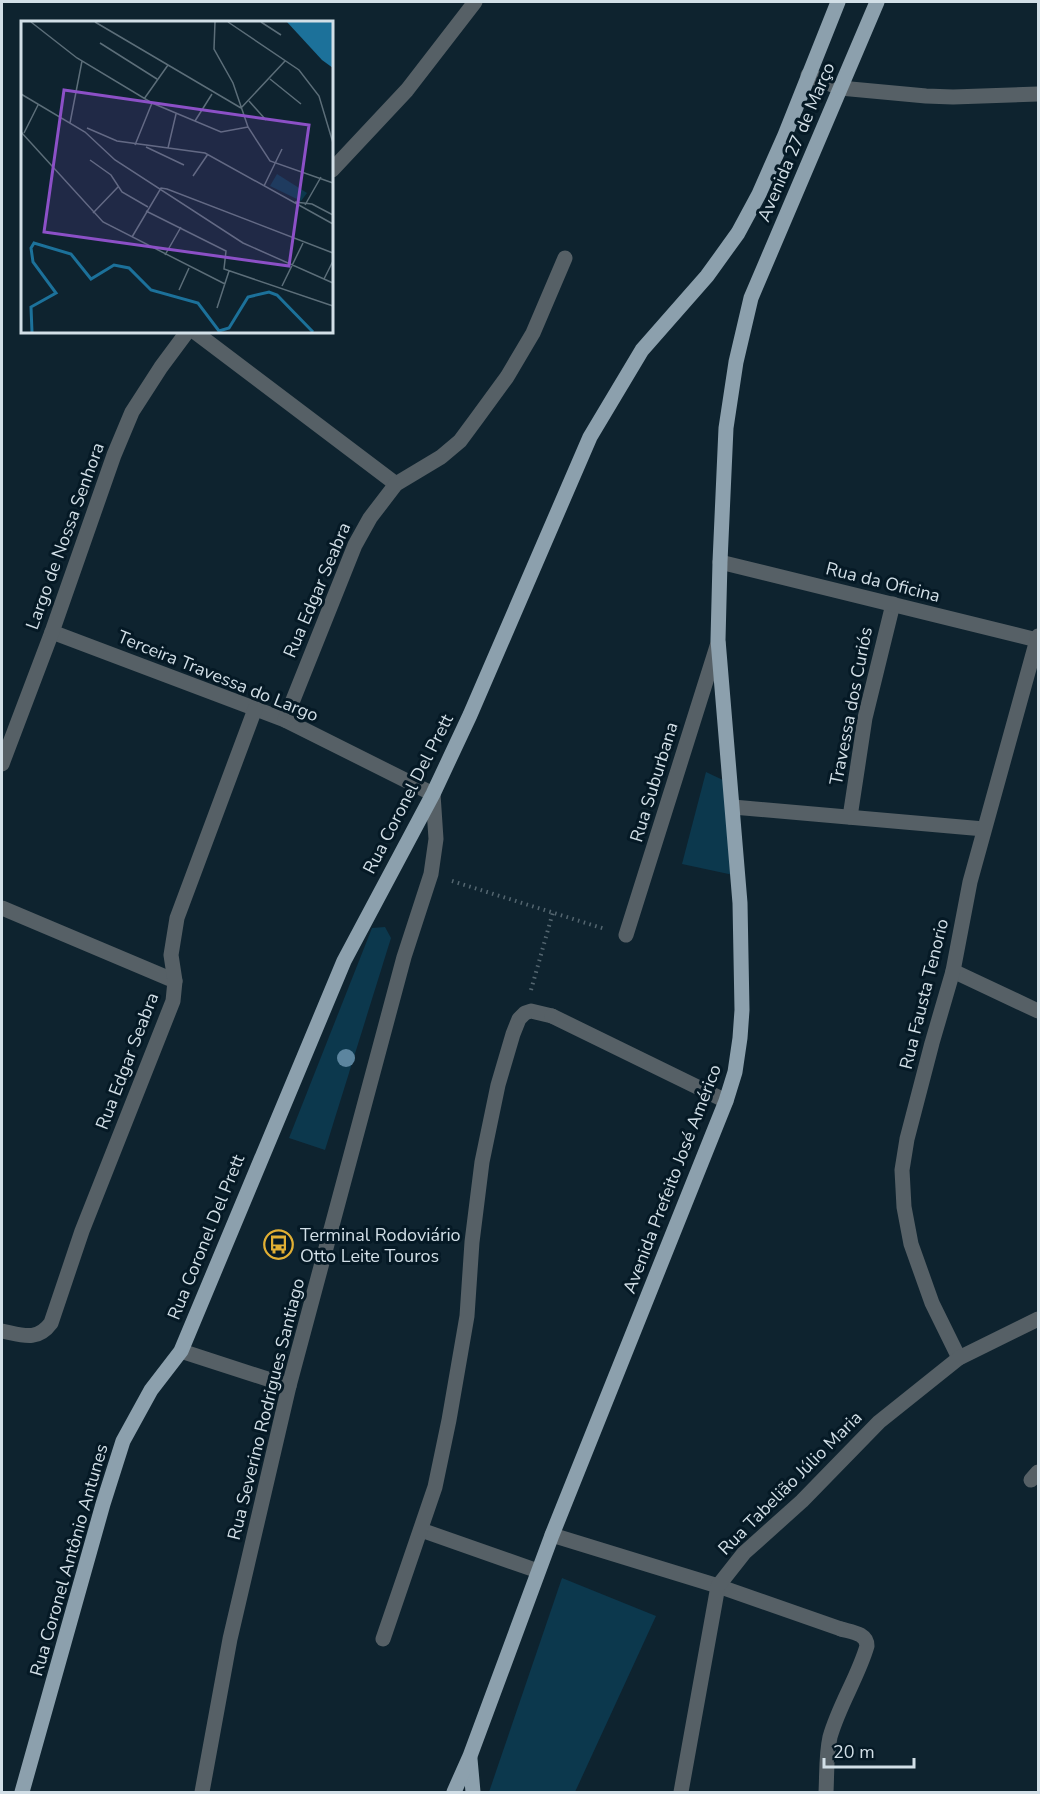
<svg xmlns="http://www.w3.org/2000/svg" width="1040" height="1794" viewBox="0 0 1040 1794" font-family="'Nunito Sans',sans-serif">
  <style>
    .green { fill: #0c384d }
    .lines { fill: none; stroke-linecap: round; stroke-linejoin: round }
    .path { stroke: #546670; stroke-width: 4; stroke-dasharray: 1.5 4.5; stroke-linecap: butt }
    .service { stroke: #566066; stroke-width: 15 }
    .minor { stroke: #566066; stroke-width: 15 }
    .primary { stroke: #8ca0ad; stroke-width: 15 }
    .tree { fill: #5c859f }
    .labels { text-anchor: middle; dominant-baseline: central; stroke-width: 6; stroke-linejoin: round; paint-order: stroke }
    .street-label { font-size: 18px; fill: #d2dfe7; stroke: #051925 }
    .poi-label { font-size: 18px; fill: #d2dfe7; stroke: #051925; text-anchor: start }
    .inset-river { fill: none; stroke: #1c719a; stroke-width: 3 }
    .inset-road { fill: none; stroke: #5c6e79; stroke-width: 1.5 }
    .view { fill: #8c50c7; fill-opacity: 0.15; stroke: #8c50c7; stroke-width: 3 }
    .inset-edge { fill: none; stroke: #d2dfe7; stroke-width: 3 }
  </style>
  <rect width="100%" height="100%" fill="#0e232f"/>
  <g class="green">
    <polygon points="706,772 725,781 738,876 682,864"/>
    <polygon points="385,927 391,938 325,1150 289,1138 372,928"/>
    <polygon points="562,1578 656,1616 575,1792 489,1792"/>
  </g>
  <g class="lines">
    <g class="path">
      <polyline points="452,881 605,929"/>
      <polyline points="531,990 553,912"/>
    </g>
    <g class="service">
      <polyline points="850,817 865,718 893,604"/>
      <polyline points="421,1530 538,1571"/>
      <polyline points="383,1639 435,1487 449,1420 467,1316 472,1242 482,1162 498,1085 513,1034 519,1019 525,1013 531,1011 552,1016"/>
      <path d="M826,1792C827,1774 826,1755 830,1737C839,1705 858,1677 867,1646C867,1633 851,1632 841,1629"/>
    </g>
    <g class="minor">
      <polyline points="808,75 840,88 926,96 953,97 1038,94"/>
      <polyline points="332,170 407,90 475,2"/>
      <polyline points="195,332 396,484"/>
      <polyline points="720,562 1037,640"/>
      <polyline points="52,632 285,720 433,794 436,839 431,874 404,957 289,1386 230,1639 202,1792"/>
      <polyline points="285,720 355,545 370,518 396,484 441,457 460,441 477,418 507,377 533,333 565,258"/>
      <polyline points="2,764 52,632 114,455 132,412 161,367 187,332"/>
      <polyline points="733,807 984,829"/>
      <polyline points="2,908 175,981"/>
      <polyline points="626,935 718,643"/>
      <polyline points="953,971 1038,1011"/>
      <polyline points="552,1016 726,1101"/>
      <path d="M2,1331C22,1335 37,1342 51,1323L82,1231L173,1001L175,981L171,955L177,918L255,709"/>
      <polyline points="181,1351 289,1386"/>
      <polyline points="959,1358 932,1303 911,1244 904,1207 902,1170 907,1139 932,1043 953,971 970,882 1038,636"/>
      <polyline points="1031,1480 1038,1472"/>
      <polyline points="552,1535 718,1586 841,1629"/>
      <polyline points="681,1792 718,1586 744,1553 802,1501 879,1422 959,1358 1038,1319"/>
    </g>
    <g class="primary">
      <polyline points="470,1759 473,1792"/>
      <polyline points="22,1792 103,1504 123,1441 151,1390 181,1351 344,961 433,794 470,715 590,437 642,350 707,276 738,233 759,194 785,135 838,2"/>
      <polyline points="454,1792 470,1756 552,1535 726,1101 735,1072 740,1038 742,1010 740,903 718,640 720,562 726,428 736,362 751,298 877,2"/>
    </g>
  </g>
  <circle class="tree" cx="346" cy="1058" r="9"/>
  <defs>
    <symbol id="bus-ring" viewBox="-11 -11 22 22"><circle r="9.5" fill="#051925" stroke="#e1af34" stroke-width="1.5"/><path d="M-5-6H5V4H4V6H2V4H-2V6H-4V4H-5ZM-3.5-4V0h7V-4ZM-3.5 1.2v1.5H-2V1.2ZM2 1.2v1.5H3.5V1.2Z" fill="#e1af34"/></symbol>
  </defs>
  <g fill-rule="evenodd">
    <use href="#bus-ring" x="262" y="1228" width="33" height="33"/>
  </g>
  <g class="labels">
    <g class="street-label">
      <text transform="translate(796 142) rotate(-67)">Avenida 27 de Março</text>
      <text transform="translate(65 536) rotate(-70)">Largo de Nossa Senhora</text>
      <text transform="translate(883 582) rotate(14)">Rua da Oficina</text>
      <text transform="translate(317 590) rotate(-67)">Rua Edgar Seabra</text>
      <text transform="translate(218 676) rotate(22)">Terceira Travessa do Largo</text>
      <text transform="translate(851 706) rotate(-79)">Travessa dos Curiós</text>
      <text transform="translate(654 782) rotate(-73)">Rua Suburbana</text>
      <text transform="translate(408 794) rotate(-63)">Rua Coronel Del Prett</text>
      <text transform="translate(924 994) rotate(-76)">Rua Fausta Tenorio</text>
      <text transform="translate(127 1061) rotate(-69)">Rua Edgar Seabra</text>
      <text transform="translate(672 1179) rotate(-69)">Avenida Prefeito José Américo</text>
      <text transform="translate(206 1237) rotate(-68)">Rua Coronel Del Prett</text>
      <text transform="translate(266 1409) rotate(-76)">Rua Severino Rodrigues Santiago</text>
      <text transform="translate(790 1483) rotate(-45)">Rua Tabelião Júlio Maria</text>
      <text transform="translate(69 1560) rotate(-74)">Rua Coronel Antônio Antunes</text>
    </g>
    <g class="poi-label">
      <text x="300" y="1235">Terminal Rodoviário<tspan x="300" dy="21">Otto Leite Touros</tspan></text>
    </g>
  </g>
  <g transform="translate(21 21)">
    <rect width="312" height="312" fill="#0e232f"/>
    <path d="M256,153L286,172L280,180L249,165Z" fill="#0c384d"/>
    <path d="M266,1H312V47L301,39Z" fill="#1c719a"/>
    <path class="inset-river" d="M11,311L10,286L35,272L12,241L10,227L13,222L50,233L70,258L93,244L108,247L130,269L177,282L198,310L208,307L227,276L248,271L256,274L292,311"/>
    <path class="inset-road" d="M10,1L56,37L131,82L200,111L227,106M74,1L220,87M194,1L193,28L212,62L227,106L249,140L312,162M207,1L278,49L298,75L312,122M240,1L260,14M79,22L136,58M249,58L280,83M0,73L64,111L94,139L222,222L312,262M123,78L147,44M228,80L245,99M220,87L264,40M174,100L191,73M49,102L61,40M66,107L96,120L184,132L312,203M0,111L82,201L204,263M3,112L17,84M114,124L131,82M125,126L163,144M147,127L155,93M69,139L90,154L101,171L127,186M172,155L187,133M243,165L261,128M274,181L291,183L312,194M284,184L300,156M125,190L205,230L203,248L312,285M72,192L97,166M111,216L140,167L146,168L312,232M144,234L160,206M303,258L312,240M261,265L282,222M158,269L168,247M196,287L208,250"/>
    <path class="view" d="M43,69L288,104L268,245L23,211Z"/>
    <rect width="312" height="312" class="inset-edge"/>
  </g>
  <rect width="1040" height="1794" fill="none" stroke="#d2dfe7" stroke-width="6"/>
  <path d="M824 1758v9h90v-9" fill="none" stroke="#d2dfe7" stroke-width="3"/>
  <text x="833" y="1758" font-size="18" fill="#d2dfe7" stroke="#051925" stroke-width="4.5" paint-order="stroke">20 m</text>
</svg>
